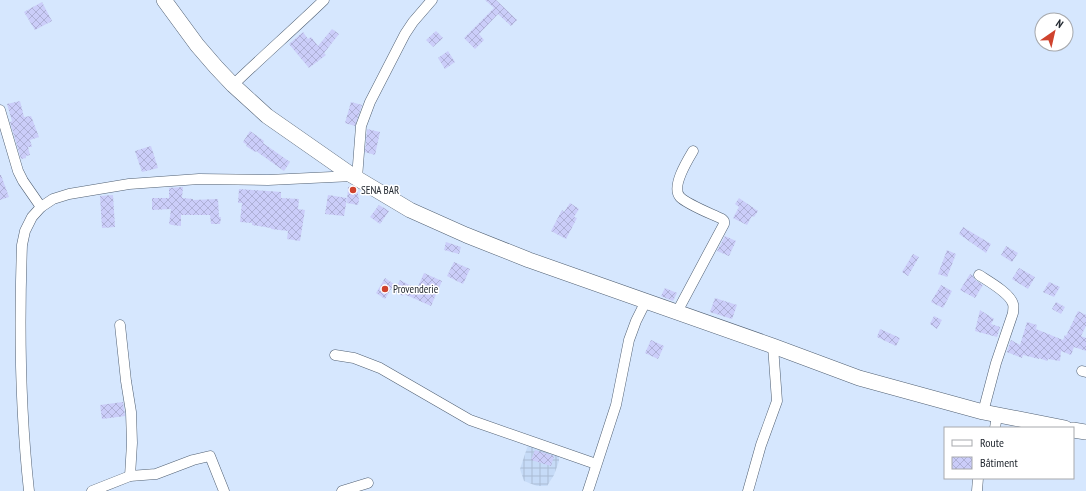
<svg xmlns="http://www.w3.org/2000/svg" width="1086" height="491" viewBox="0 0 1086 491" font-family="'PT Sans Narrow',sans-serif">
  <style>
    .industrial { fill: url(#industrial-grid) }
    .building { fill: url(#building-cross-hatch) }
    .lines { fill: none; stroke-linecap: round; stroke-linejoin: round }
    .minor-casing { stroke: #516073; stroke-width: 11 }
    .secondary-casing { stroke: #516073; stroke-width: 16 }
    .minor { stroke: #fff; stroke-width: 10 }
    .secondary { stroke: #fff; stroke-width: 15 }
    .poi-dot { fill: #cf432e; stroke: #fff; stroke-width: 1.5 }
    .labels { text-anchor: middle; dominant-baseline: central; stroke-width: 3; stroke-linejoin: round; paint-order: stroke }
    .poi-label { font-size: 11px; fill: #232931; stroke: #fff; text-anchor: start }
  </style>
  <defs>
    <pattern id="industrial-grid" width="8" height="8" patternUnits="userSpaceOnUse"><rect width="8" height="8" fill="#c6dbf7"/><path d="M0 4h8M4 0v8" fill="none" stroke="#aabcd4"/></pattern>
    <pattern id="building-cross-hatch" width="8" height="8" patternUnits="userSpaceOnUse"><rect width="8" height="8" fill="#cbcdf9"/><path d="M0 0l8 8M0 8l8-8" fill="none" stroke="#aeb0d6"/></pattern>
  </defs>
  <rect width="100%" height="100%" fill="#d6e7fe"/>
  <polygon class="industrial" points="528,445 559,450 559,461 554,475 547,486 537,486 524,481 520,469"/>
  <g class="building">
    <polygon points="485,0 496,0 517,20 511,26 498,14 479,34 484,40 475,49 464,38 494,8"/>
    <polygon points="42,2 52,21 35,30 24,12"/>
    <polygon points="332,29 339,34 324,53 326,55 309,68 289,44 303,32 308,39 311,37 318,46"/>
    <polygon points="436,31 443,38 433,47 426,40"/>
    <polygon points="448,51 455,62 445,69 438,58"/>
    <polygon points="20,101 24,117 31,116 39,137 30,140 32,147 28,147 30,155 26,156 26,158 21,159 10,122 12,121 7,104"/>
    <polygon points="351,102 362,105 355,126 345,123"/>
    <polygon points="367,129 380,132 375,155 365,152"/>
    <polygon points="250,131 264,141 263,143 290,162 284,171 256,151 255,152 246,146 247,145 243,142"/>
    <polygon points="151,146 158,168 142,172 135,151"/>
    <polygon points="0,175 1,175 9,197 0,200"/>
    <polygon points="353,186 357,189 359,200 358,205 347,203 348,187"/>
    <polygon points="183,187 182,198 193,199 193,200 218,199 219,217 221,217 220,224 211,224 210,215 181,215 181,226 172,225 169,224 171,209 152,210 152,198 169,198 169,188"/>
    <polygon points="239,189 281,192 281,198 299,199 298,209 305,210 300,241 287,239 288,231 271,229 271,228 252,225 252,223 240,222 242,203 238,203"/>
    <polygon points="113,195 115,227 102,228 100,196"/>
    <polygon points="328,195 347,198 344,216 325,214"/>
    <polygon points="739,198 758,211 754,217 752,216 747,225 733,218 739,207 735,204"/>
    <polygon points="570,203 579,209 574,217 577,218 566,239 551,231 562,210 564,212"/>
    <polygon points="379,205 389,211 380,224 370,217"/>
    <polygon points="963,227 991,244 986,253 959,234"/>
    <polygon points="725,236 736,241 729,256 717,251"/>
    <polygon points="446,242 461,247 459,254 444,250"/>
    <polygon points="1006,246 1018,253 1012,262 1001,255"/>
    <polygon points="947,250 956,254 947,277 938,274"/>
    <polygon points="913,254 919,257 908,276 902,272"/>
    <polygon points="454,262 470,269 463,284 447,276"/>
    <polygon points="1019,268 1035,277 1028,289 1012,279"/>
    <polygon points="424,273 442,281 431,306 404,294 403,296 394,291 400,280 417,289"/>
    <polygon points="970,274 973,276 975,280 983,285 975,298 960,290"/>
    <polygon points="385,278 394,284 385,299 376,293"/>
    <polygon points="1049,282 1060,287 1054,297 1043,292"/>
    <polygon points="941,285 952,291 943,308 931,302"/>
    <polygon points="665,288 677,293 673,301 661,296"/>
    <polygon points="715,298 737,305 732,319 710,312"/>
    <polygon points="1056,302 1065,307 1061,314 1052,309"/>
    <polygon points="980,310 994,319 991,324 1000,327 997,337 975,331"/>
    <polygon points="1078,311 1086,315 1086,326 1081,336 1086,338 1086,351 1074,347 1071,355 1061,351 1060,361 1048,359 1047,361 1039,358 1039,359 1023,355 1022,358 1007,352 1011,340 1020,345 1027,322 1037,325 1036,329 1063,340 1065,335 1066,336"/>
    <polygon points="934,316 942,320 937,329 930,324"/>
    <polygon points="880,329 900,338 896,346 877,337"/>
    <polygon points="651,340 664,346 658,359 645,353"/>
    <polygon points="123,402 125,416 102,419 100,405"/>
    <polygon points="535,450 554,456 551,466 531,460"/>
  </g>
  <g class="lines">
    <defs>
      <g id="minor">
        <path d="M233,85C263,56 294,29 324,0"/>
        <polyline points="0,110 18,171 23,181 41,207"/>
        <polyline points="357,178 361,126 370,102 405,34 413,22 432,0"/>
        <path d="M979,275C988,281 1010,293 1013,304C1014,307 1013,310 1013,313L996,363L983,412"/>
        <path d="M677,312L724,224V221L722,219C712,214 688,205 680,197C671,187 687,161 693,151"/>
        <polyline points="120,325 126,381 131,412 132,443 130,476"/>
        <polyline points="335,355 354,358 380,368 470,420 596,464"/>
        <polyline points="1082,371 1086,372"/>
        <polyline points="995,428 997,415"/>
        <path d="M29,491C20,409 19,327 22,245L25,231L32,217L41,207L53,199L69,194L129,184L199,179L268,180L353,176"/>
        <polyline points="92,491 130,476 156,474 193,460 210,456 224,491"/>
        <polyline points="342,491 368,483"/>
        <polyline points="588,491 616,405 629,340 636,321 646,301"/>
        <polyline points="748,491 761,445 777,401 773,346"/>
        <polyline points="977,491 978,478"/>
      </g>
      <g id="secondary">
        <polyline points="164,0 197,45 216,67 233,85 267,116 353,176 410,210 466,235 529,260 773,346 859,378 983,412 1065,428"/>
        <polyline points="1073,430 1086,432"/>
      </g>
    </defs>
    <use href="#minor" class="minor-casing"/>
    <use href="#secondary" class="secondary-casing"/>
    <use href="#minor" class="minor"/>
    <use href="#secondary" class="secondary"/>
  </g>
  <g class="poi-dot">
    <circle cx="353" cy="190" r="4"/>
    <circle cx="385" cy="289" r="4"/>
  </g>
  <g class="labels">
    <g class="poi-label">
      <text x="361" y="190">SENA BAR</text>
      <text x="393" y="289">Provenderie</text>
    </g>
  </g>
  <rect x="944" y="427" width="130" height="52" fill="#ffffff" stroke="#a7a9ad"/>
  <rect x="952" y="440" width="20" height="6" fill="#ffffff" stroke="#a7a9ad"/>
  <text x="980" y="447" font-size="12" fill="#232931">Route</text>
  <rect x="952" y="457" width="20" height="12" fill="url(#building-cross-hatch)" stroke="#a7a9ad"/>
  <text x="980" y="467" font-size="12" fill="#232931">Bâtiment</text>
  <g transform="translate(1054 32) rotate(34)"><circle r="19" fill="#ffffff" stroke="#a7a9ad"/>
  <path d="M0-3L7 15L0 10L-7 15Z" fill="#cf432e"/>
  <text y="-6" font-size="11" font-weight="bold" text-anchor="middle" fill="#232931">N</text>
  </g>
</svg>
